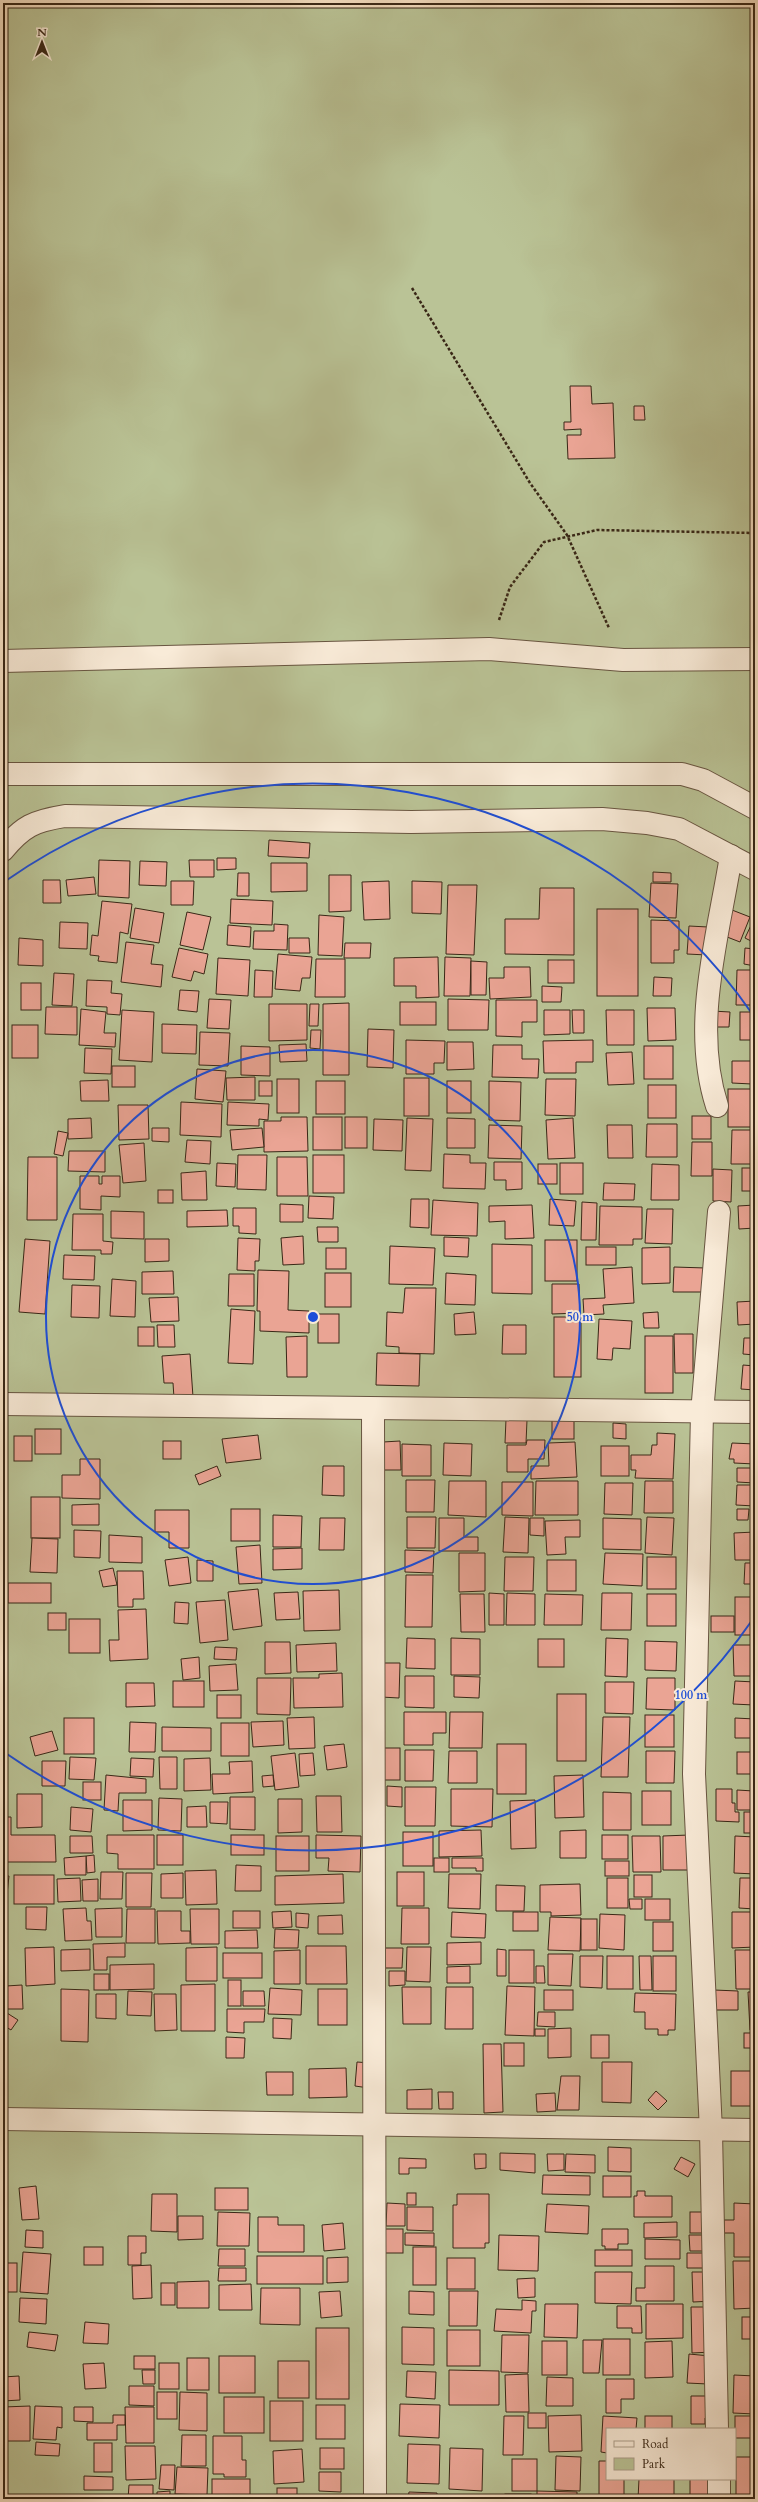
<svg xmlns="http://www.w3.org/2000/svg" width="758" height="2502" viewBox="0 0 758 2502" font-family="Cardo,serif">
  <style>
    .green { fill: #bac396; stroke: #7a7556; fill-rule: evenodd }
    .building { fill: #eaa494; stroke: #392716 }
    .lines { fill: none; stroke-linecap: round; stroke-linejoin: round }
    .minor-casing { stroke: #685541; stroke-width: 24 }
    .path { stroke: #392716; stroke-width: 2.5; stroke-dasharray: 3 2; stroke-linecap: butt }
    .minor { stroke: #f9ebd8; stroke-width: 22 }
    .ring { fill: none; stroke: #1d4ed8; stroke-width: 2 }
    .centre { fill: #1d4ed8; stroke: #f9ebd8; stroke-width: 2 }
    .ring-label { font-size: 12px; text-anchor: middle; font-weight: bold; fill: #1d4ed8; stroke: #f9ebd8; stroke-width: 4; stroke-linejoin: round; paint-order: stroke }
  </style>
  <rect width="100%" height="100%" fill="#f6e0c3"/>
  <filter id="stains"><feTurbulence type="fractalNoise" baseFrequency=".005" numOctaves="4"/><feColorMatrix values="0 0 0 0 .2 0 0 0 0 .09 0 0 0 0 .02 0 0 0 .5 -.17"/></filter>
  <radialGradient id="worn" r=".72"><stop offset=".6" stop-color="#630" stop-opacity="0"/><stop offset="1" stop-color="#630" stop-opacity=".3"/></radialGradient>
  <path class="green" d="M3,3H755V2499H3ZM607,2429H735V2479H607Z"/>
  <g class="building">
    <polygon points="570,386 591,386 592,404 613,403 615,458 568,459 567,435 581,435 581,429 564,430 564,422 571,422"/>
    <polygon points="634,406 644,406 645,420 634,420"/>
    <rect x="3" y="748" width="3" height="18"/>
    <polygon points="269,840 310,843 309,858 268,856"/>
    <polygon points="217,858 236,858 236,869 217,870"/>
    <polygon points="99,860 130,861 129,898 98,896"/>
    <polygon points="189,860 214,860 214,877 190,877"/>
    <polygon points="140,861 167,862 166,886 139,885"/>
    <polygon points="271,863 307,863 307,891 271,892"/>
    <polygon points="653,872 671,873 671,882 653,882"/>
    <polygon points="238,873 249,873 249,896 237,896"/>
    <polygon points="329,875 351,875 351,911 329,912"/>
    <polygon points="94,877 96,894 68,896 66,880"/>
    <polygon points="43,880 60,880 61,903 43,903"/>
    <polygon points="171,881 194,881 193,905 171,905"/>
    <polygon points="389,881 390,919 364,920 362,882"/>
    <polygon points="412,881 442,882 441,914 412,913"/>
    <polygon points="651,883 678,884 676,918 649,917"/>
    <polygon points="448,885 477,885 474,955 446,954"/>
    <polygon points="540,888 574,888 574,955 505,954 505,919 539,919"/>
    <polygon points="231,899 273,901 272,925 230,923"/>
    <polygon points="102,901 132,904 128,934 120,932 117,963 98,961 99,956 90,955 92,935 98,936"/>
    <polygon points="135,908 164,913 159,943 130,938"/>
    <rect x="597" y="909" width="41" height="87"/>
    <polygon points="732,910 750,917 740,942 722,935"/>
    <polygon points="187,912 211,917 203,950 180,945"/>
    <polygon points="319,915 344,917 342,956 318,955"/>
    <polygon points="754,919 755,920 755,943 745,938"/>
    <polygon points="651,920 679,921 679,950 674,950 674,963 651,963"/>
    <polygon points="60,922 88,923 87,949 59,948"/>
    <polygon points="274,924 288,925 287,950 253,949 254,931 274,931"/>
    <polygon points="228,925 251,927 250,947 227,945"/>
    <polygon points="689,926 708,927 707,955 687,954"/>
    <polygon points="19,938 43,940 43,966 18,965"/>
    <polygon points="289,938 309,938 310,953 289,953"/>
    <polygon points="126,942 154,945 151,964 163,965 161,987 121,982"/>
    <polygon points="345,943 371,943 370,958 344,958"/>
    <polygon points="179,948 208,954 204,974 194,971 191,981 172,977"/>
    <polygon points="745,948 755,949 755,966 744,964"/>
    <polygon points="278,954 312,957 310,978 302,978 300,991 275,989"/>
    <polygon points="438,957 439,997 416,998 416,986 394,986 394,958"/>
    <polygon points="445,957 471,958 470,996 444,996"/>
    <polygon points="218,958 250,960 248,996 216,994"/>
    <polygon points="316,959 345,959 345,997 315,997"/>
    <rect x="548" y="960" width="26" height="23"/>
    <polygon points="471,961 487,962 486,995 471,995"/>
    <polygon points="504,967 530,967 531,997 490,999 489,978 504,978"/>
    <polygon points="255,970 273,971 272,997 254,997"/>
    <polygon points="737,970 755,970 755,1005 736,1005"/>
    <polygon points="54,973 74,974 72,1006 52,1005"/>
    <polygon points="654,977 672,978 671,996 653,996"/>
    <polygon points="87,980 112,981 111,993 122,994 120,1015 107,1014 107,1007 86,1006"/>
    <rect x="21" y="983" width="20" height="27"/>
    <polygon points="542,986 562,987 561,1002 542,1002"/>
    <polygon points="180,990 199,991 197,1012 178,1010"/>
    <polygon points="209,999 231,1000 229,1029 207,1028"/>
    <polygon points="448,999 489,1000 488,1030 448,1030"/>
    <polygon points="496,1000 537,1000 537,1022 522,1022 522,1037 496,1036"/>
    <rect x="400" y="1002" width="36" height="23"/>
    <polygon points="349,1003 349,1075 323,1075 323,1004"/>
    <polygon points="269,1004 307,1004 307,1040 269,1041"/>
    <polygon points="310,1004 319,1004 318,1026 309,1026"/>
    <polygon points="46,1007 77,1007 77,1035 45,1034"/>
    <polygon points="647,1008 675,1008 676,1040 648,1041"/>
    <polygon points="81,1009 106,1012 104,1033 116,1033 115,1047 79,1045"/>
    <polygon points="122,1010 154,1012 152,1062 119,1060"/>
    <polygon points="544,1010 570,1010 570,1034 544,1035"/>
    <polygon points="572,1010 584,1010 584,1033 573,1033"/>
    <polygon points="606,1010 634,1010 634,1045 607,1045"/>
    <polygon points="712,1011 730,1012 729,1027 711,1027"/>
    <rect x="740" y="1012" width="15" height="28"/>
    <polygon points="162,1024 197,1025 196,1054 162,1053"/>
    <rect x="12" y="1025" width="26" height="33"/>
    <polygon points="368,1029 394,1030 393,1068 367,1067"/>
    <polygon points="311,1030 321,1030 320,1049 310,1048"/>
    <polygon points="200,1032 230,1033 228,1066 199,1065"/>
    <polygon points="406,1040 445,1041 444,1063 434,1063 434,1074 406,1074"/>
    <polygon points="593,1040 593,1062 576,1062 576,1073 544,1073 543,1041"/>
    <polygon points="447,1042 473,1042 474,1069 447,1070"/>
    <polygon points="306,1044 307,1061 280,1062 279,1045"/>
    <polygon points="493,1045 522,1045 522,1059 539,1059 538,1078 492,1077"/>
    <polygon points="241,1046 270,1047 270,1076 241,1075"/>
    <rect x="644" y="1046" width="29" height="33"/>
    <polygon points="85,1048 112,1049 111,1074 84,1073"/>
    <polygon points="632,1052 634,1084 608,1085 606,1053"/>
    <polygon points="732,1061 753,1061 752,1084 732,1083"/>
    <rect x="112" y="1066" width="23" height="21"/>
    <polygon points="197,1069 226,1071 223,1102 195,1099"/>
    <polygon points="255,1077 255,1100 227,1100 226,1078"/>
    <rect x="404" y="1078" width="25" height="38"/>
    <rect x="277" y="1079" width="22" height="34"/>
    <polygon points="546,1079 576,1079 575,1116 545,1115"/>
    <polygon points="108,1080 109,1101 81,1101 80,1081"/>
    <rect x="259" y="1081" width="13" height="15"/>
    <rect x="316" y="1081" width="29" height="33"/>
    <rect x="447" y="1081" width="24" height="32"/>
    <polygon points="489,1081 521,1082 520,1121 489,1120"/>
    <rect x="648" y="1085" width="28" height="33"/>
    <rect x="728" y="1089" width="27" height="38"/>
    <polygon points="181,1102 222,1104 221,1137 180,1135"/>
    <polygon points="228,1102 269,1104 268,1120 259,1119 259,1126 227,1125"/>
    <polygon points="118,1105 148,1105 149,1139 119,1140"/>
    <rect x="692" y="1116" width="19" height="23"/>
    <polygon points="281,1117 307,1117 308,1151 264,1152 264,1121 281,1121"/>
    <rect x="313" y="1117" width="29" height="33"/>
    <rect x="345" y="1117" width="22" height="31"/>
    <polygon points="91,1118 92,1138 68,1139 68,1119"/>
    <polygon points="407,1118 433,1119 431,1171 405,1170"/>
    <polygon points="447,1118 475,1119 475,1148 447,1148"/>
    <polygon points="573,1118 575,1158 548,1159 546,1120"/>
    <polygon points="374,1119 403,1120 402,1151 373,1150"/>
    <polygon points="647,1124 677,1124 677,1157 646,1157"/>
    <polygon points="489,1125 522,1126 521,1159 488,1158"/>
    <polygon points="607,1125 632,1125 633,1158 608,1158"/>
    <polygon points="152,1128 169,1128 169,1142 152,1141"/>
    <polygon points="262,1128 264,1147 232,1150 230,1130"/>
    <polygon points="732,1130 755,1130 755,1164 731,1164"/>
    <polygon points="58,1131 68,1133 63,1156 54,1154"/>
    <polygon points="187,1140 211,1141 210,1164 185,1162"/>
    <polygon points="692,1142 712,1142 712,1176 691,1176"/>
    <polygon points="144,1143 146,1181 123,1183 119,1145"/>
    <polygon points="69,1151 105,1151 105,1172 68,1171"/>
    <polygon points="444,1154 470,1155 470,1163 486,1163 485,1189 443,1188"/>
    <polygon points="238,1155 267,1155 266,1190 237,1189"/>
    <rect x="313" y="1155" width="31" height="38"/>
    <polygon points="28,1157 57,1157 57,1220 27,1220"/>
    <polygon points="277,1157 307,1157 308,1196 277,1196"/>
    <polygon points="494,1162 522,1162 522,1189 506,1190 506,1180 494,1180"/>
    <polygon points="217,1163 236,1164 235,1187 216,1186"/>
    <rect x="560" y="1163" width="23" height="31"/>
    <rect x="538" y="1164" width="19" height="20"/>
    <polygon points="652,1164 679,1165 679,1200 651,1200"/>
    <rect x="742" y="1168" width="13" height="23"/>
    <polygon points="713,1169 732,1170 731,1202 713,1201"/>
    <polygon points="206,1171 207,1200 182,1200 181,1173"/>
    <polygon points="80,1176 99,1176 99,1184 102,1184 102,1176 120,1176 120,1197 101,1196 101,1210 80,1209"/>
    <polygon points="604,1183 635,1184 634,1200 603,1200"/>
    <rect x="158" y="1190" width="15" height="13"/>
    <polygon points="309,1196 334,1197 333,1219 308,1218"/>
    <polygon points="411,1199 429,1199 429,1228 410,1227"/>
    <polygon points="550,1199 576,1201 574,1226 549,1225"/>
    <polygon points="433,1200 478,1203 477,1236 431,1235"/>
    <polygon points="582,1202 597,1203 596,1240 581,1240"/>
    <polygon points="280,1204 303,1205 303,1222 280,1222"/>
    <polygon points="532,1205 534,1238 505,1239 505,1221 489,1222 489,1206"/>
    <polygon points="755,1205 755,1228 739,1229 738,1206"/>
    <polygon points="600,1206 642,1207 642,1239 633,1239 633,1245 599,1245"/>
    <polygon points="233,1208 256,1208 256,1234 239,1233 239,1226 233,1226"/>
    <polygon points="647,1209 673,1209 672,1244 645,1243"/>
    <polygon points="227,1210 228,1226 187,1227 187,1211"/>
    <polygon points="111,1211 144,1212 144,1239 111,1238"/>
    <polygon points="73,1214 103,1214 103,1241 113,1242 112,1254 101,1254 101,1250 72,1250"/>
    <polygon points="317,1227 338,1227 338,1242 318,1242"/>
    <polygon points="303,1236 304,1264 283,1265 281,1238"/>
    <polygon points="444,1237 469,1238 468,1257 444,1256"/>
    <polygon points="238,1238 260,1239 259,1261 255,1261 255,1271 237,1270"/>
    <polygon points="25,1239 50,1241 45,1314 19,1312"/>
    <polygon points="145,1239 169,1239 169,1261 145,1262"/>
    <rect x="545" y="1240" width="32" height="41"/>
    <polygon points="492,1244 532,1245 532,1294 492,1293"/>
    <polygon points="390,1246 435,1248 433,1285 389,1284"/>
    <rect x="586" y="1247" width="30" height="18"/>
    <polygon points="670,1247 670,1283 642,1284 642,1248"/>
    <rect x="326" y="1248" width="20" height="21"/>
    <polygon points="64,1255 95,1256 94,1280 63,1279"/>
    <polygon points="632,1267 634,1303 603,1305 604,1314 584,1315 583,1299 605,1298 603,1269"/>
    <polygon points="674,1267 706,1268 705,1292 673,1292"/>
    <polygon points="258,1270 289,1271 288,1310 309,1311 309,1333 260,1331 260,1311 257,1311"/>
    <polygon points="173,1271 174,1294 142,1294 142,1272"/>
    <rect x="325" y="1273" width="26" height="34"/>
    <polygon points="446,1273 476,1275 475,1305 445,1304"/>
    <polygon points="229,1274 254,1274 254,1306 228,1306"/>
    <polygon points="112,1279 136,1281 135,1317 110,1316"/>
    <polygon points="552,1284 579,1284 580,1313 552,1314"/>
    <polygon points="72,1285 100,1286 99,1318 71,1317"/>
    <polygon points="405,1288 436,1288 434,1354 399,1353 399,1347 386,1346 387,1312 403,1313"/>
    <polygon points="178,1297 179,1321 151,1322 149,1298"/>
    <polygon points="755,1301 755,1324 738,1325 737,1302"/>
    <polygon points="231,1309 255,1311 253,1364 228,1363"/>
    <polygon points="474,1312 476,1334 455,1335 454,1314"/>
    <polygon points="658,1312 659,1328 644,1328 643,1313"/>
    <rect x="318" y="1314" width="21" height="29"/>
    <rect x="554" y="1317" width="27" height="60"/>
    <polygon points="599,1319 632,1321 630,1349 613,1348 612,1360 597,1359"/>
    <polygon points="157,1325 174,1325 175,1347 158,1347"/>
    <polygon points="503,1325 526,1325 526,1354 502,1354"/>
    <rect x="138" y="1327" width="16" height="19"/>
    <polygon points="674,1334 693,1334 693,1373 675,1373"/>
    <polygon points="307,1336 307,1377 287,1377 286,1337"/>
    <rect x="645" y="1336" width="28" height="57"/>
    <polygon points="744,1338 755,1338 755,1355 743,1354"/>
    <polygon points="377,1353 420,1354 419,1386 376,1385"/>
    <polygon points="190,1354 193,1397 174,1398 173,1383 164,1383 162,1356"/>
    <polygon points="743,1365 755,1366 755,1390 741,1389"/>
    <polygon points="506,1419 527,1420 526,1443 505,1443"/>
    <rect x="552" y="1419" width="22" height="20"/>
    <polygon points="613,1423 626,1424 626,1439 613,1438"/>
    <rect x="35" y="1429" width="26" height="25"/>
    <polygon points="657,1433 675,1434 673,1479 635,1478 636,1470 631,1470 631,1455 651,1455 652,1445 657,1445"/>
    <polygon points="258,1435 261,1459 226,1463 222,1439"/>
    <rect x="14" y="1436" width="18" height="25"/>
    <polygon points="527,1440 545,1440 544,1459 528,1459 528,1472 507,1472 507,1445 526,1445"/>
    <rect x="163" y="1441" width="18" height="18"/>
    <polygon points="400,1441 401,1470 384,1470 383,1442"/>
    <polygon points="575,1442 577,1477 531,1479 531,1466 549,1466 548,1443"/>
    <polygon points="444,1443 472,1444 471,1476 443,1475"/>
    <polygon points="732,1443 755,1444 755,1464 734,1463 734,1459 729,1459"/>
    <polygon points="402,1444 431,1445 431,1476 402,1476"/>
    <rect x="601" y="1446" width="28" height="30"/>
    <polygon points="80,1459 100,1459 100,1499 62,1498 62,1475 80,1475"/>
    <polygon points="217,1466 221,1476 199,1485 195,1475"/>
    <polygon points="323,1466 344,1466 344,1496 322,1495"/>
    <polygon points="737,1468 755,1468 755,1483 737,1482"/>
    <polygon points="406,1480 435,1480 434,1512 406,1512"/>
    <polygon points="449,1481 486,1481 486,1517 448,1515"/>
    <polygon points="536,1481 578,1481 578,1515 535,1515"/>
    <polygon points="645,1481 673,1481 673,1513 644,1513"/>
    <polygon points="502,1482 533,1482 533,1516 502,1515"/>
    <polygon points="605,1483 633,1483 632,1515 604,1514"/>
    <polygon points="737,1485 755,1485 755,1506 736,1505"/>
    <rect x="31" y="1497" width="29" height="41"/>
    <polygon points="99,1504 99,1525 72,1525 72,1505"/>
    <rect x="231" y="1509" width="29" height="32"/>
    <polygon points="737,1509 749,1509 748,1520 737,1520"/>
    <polygon points="155,1510 189,1510 189,1548 169,1548 169,1532 155,1532"/>
    <polygon points="273,1515 302,1516 301,1547 273,1547"/>
    <polygon points="407,1517 436,1517 435,1548 407,1548"/>
    <polygon points="505,1517 529,1518 528,1553 503,1552"/>
    <polygon points="647,1517 674,1518 672,1555 645,1553"/>
    <polygon points="320,1518 345,1518 344,1550 319,1550"/>
    <polygon points="439,1518 464,1518 464,1537 478,1537 478,1551 439,1551"/>
    <polygon points="530,1518 544,1518 544,1536 530,1535"/>
    <polygon points="603,1518 641,1519 641,1550 603,1549"/>
    <polygon points="580,1520 580,1537 565,1537 566,1554 547,1555 545,1521"/>
    <polygon points="74,1530 101,1531 100,1558 74,1557"/>
    <polygon points="755,1532 755,1560 735,1560 734,1533"/>
    <polygon points="109,1535 142,1537 142,1563 109,1562"/>
    <polygon points="32,1538 58,1539 57,1573 30,1572"/>
    <polygon points="260,1545 262,1583 239,1584 236,1547"/>
    <polygon points="302,1548 302,1569 273,1570 273,1549"/>
    <polygon points="405,1550 434,1551 433,1573 405,1572"/>
    <polygon points="459,1553 485,1553 485,1591 459,1592"/>
    <polygon points="605,1553 643,1554 642,1586 603,1584"/>
    <polygon points="188,1557 191,1583 169,1586 165,1560"/>
    <polygon points="505,1557 534,1557 533,1591 504,1591"/>
    <rect x="647" y="1557" width="29" height="32"/>
    <polygon points="197,1560 213,1561 213,1581 197,1581"/>
    <rect x="547" y="1560" width="29" height="31"/>
    <polygon points="745,1563 755,1563 755,1584 744,1584"/>
    <polygon points="113,1568 117,1585 103,1587 99,1571"/>
    <polygon points="117,1571 143,1571 144,1599 133,1599 133,1607 118,1607"/>
    <polygon points="406,1575 433,1575 432,1627 405,1627"/>
    <rect x="8" y="1583" width="43" height="20"/>
    <polygon points="258,1589 262,1626 233,1630 228,1592"/>
    <polygon points="339,1590 340,1630 304,1631 303,1591"/>
    <polygon points="298,1592 300,1619 276,1620 274,1593"/>
    <polygon points="489,1593 504,1594 504,1625 489,1625"/>
    <polygon points="507,1593 535,1594 535,1625 506,1625"/>
    <polygon points="602,1593 632,1593 631,1630 601,1630"/>
    <polygon points="460,1594 484,1594 485,1632 461,1632"/>
    <polygon points="545,1594 583,1595 582,1625 544,1625"/>
    <rect x="647" y="1594" width="29" height="32"/>
    <rect x="735" y="1597" width="20" height="38"/>
    <polygon points="225,1600 228,1640 200,1643 196,1602"/>
    <polygon points="175,1602 189,1603 188,1624 174,1623"/>
    <polygon points="146,1609 148,1659 110,1661 109,1640 119,1640 118,1610"/>
    <rect x="48" y="1613" width="18" height="17"/>
    <rect x="711" y="1616" width="23" height="16"/>
    <rect x="69" y="1619" width="31" height="34"/>
    <polygon points="407,1638 435,1639 435,1669 406,1668"/>
    <polygon points="451,1638 480,1639 480,1675 451,1675"/>
    <polygon points="606,1638 628,1639 627,1677 605,1676"/>
    <rect x="538" y="1639" width="26" height="28"/>
    <polygon points="645,1641 677,1642 676,1671 645,1670"/>
    <polygon points="265,1642 290,1642 291,1673 265,1674"/>
    <polygon points="336,1643 337,1671 297,1672 296,1645"/>
    <polygon points="733,1645 755,1645 755,1676 734,1676"/>
    <polygon points="215,1647 237,1648 236,1660 214,1659"/>
    <polygon points="199,1657 200,1678 183,1680 181,1659"/>
    <polygon points="382,1663 400,1663 399,1698 381,1697"/>
    <polygon points="236,1664 238,1690 210,1691 209,1666"/>
    <polygon points="342,1673 343,1707 294,1708 293,1678 319,1678 319,1674"/>
    <polygon points="405,1676 434,1676 434,1708 405,1707"/>
    <polygon points="454,1676 480,1677 479,1698 454,1697"/>
    <polygon points="257,1678 291,1678 290,1715 257,1714"/>
    <polygon points="647,1678 675,1678 675,1710 646,1709"/>
    <rect x="173" y="1681" width="31" height="26"/>
    <polygon points="735,1681 755,1682 754,1705 733,1704"/>
    <polygon points="605,1682 634,1682 633,1714 605,1713"/>
    <polygon points="126,1683 154,1683 155,1706 126,1707"/>
    <rect x="557" y="1694" width="29" height="67"/>
    <rect x="217" y="1695" width="24" height="23"/>
    <polygon points="404,1712 446,1712 446,1733 433,1733 433,1745 404,1745"/>
    <polygon points="450,1712 483,1712 482,1748 449,1748"/>
    <rect x="645" y="1715" width="29" height="32"/>
    <polygon points="314,1717 315,1748 289,1749 287,1718"/>
    <polygon points="603,1717 630,1717 628,1777 601,1777"/>
    <rect x="64" y="1718" width="30" height="36"/>
    <polygon points="735,1718 755,1719 755,1738 735,1738"/>
    <polygon points="283,1721 284,1745 253,1747 251,1722"/>
    <polygon points="130,1722 156,1723 155,1752 129,1752"/>
    <rect x="221" y="1723" width="28" height="33"/>
    <polygon points="162,1727 211,1728 211,1751 162,1751"/>
    <polygon points="52,1731 58,1750 35,1756 30,1737"/>
    <polygon points="344,1744 347,1767 327,1770 324,1746"/>
    <rect x="497" y="1744" width="29" height="50"/>
    <rect x="378" y="1748" width="22" height="32"/>
    <polygon points="405,1750 434,1750 433,1781 405,1781"/>
    <polygon points="449,1751 477,1751 477,1783 448,1783"/>
    <polygon points="646,1751 675,1751 674,1783 646,1783"/>
    <rect x="737" y="1752" width="18" height="22"/>
    <polygon points="295,1753 299,1787 275,1790 271,1756"/>
    <polygon points="313,1753 315,1775 300,1776 299,1754"/>
    <polygon points="70,1757 96,1758 94,1780 69,1779"/>
    <polygon points="159,1757 177,1757 177,1789 160,1789"/>
    <polygon points="131,1758 154,1759 153,1777 130,1776"/>
    <polygon points="210,1758 211,1790 184,1791 184,1759"/>
    <polygon points="42,1761 66,1761 65,1786 42,1786"/>
    <polygon points="252,1761 253,1792 213,1794 212,1774 230,1774 229,1762"/>
    <polygon points="106,1775 146,1779 146,1793 119,1793 118,1811 104,1810"/>
    <polygon points="273,1775 274,1786 263,1787 262,1776"/>
    <polygon points="583,1775 584,1817 555,1818 554,1776"/>
    <rect x="83" y="1782" width="18" height="18"/>
    <polygon points="387,1786 402,1787 402,1807 387,1806"/>
    <polygon points="405,1787 436,1787 435,1826 405,1826"/>
    <polygon points="451,1789 493,1789 492,1827 451,1826"/>
    <polygon points="716,1789 732,1789 732,1803 735,1803 735,1812 739,1812 739,1822 716,1821"/>
    <polygon points="737,1790 754,1791 754,1810 737,1810"/>
    <rect x="642" y="1791" width="29" height="34"/>
    <polygon points="603,1792 631,1793 631,1830 603,1830"/>
    <polygon points="17,1794 42,1794 42,1827 17,1828"/>
    <polygon points="316,1796 341,1796 342,1832 317,1832"/>
    <polygon points="230,1797 255,1797 255,1830 230,1829"/>
    <polygon points="159,1798 182,1799 181,1831 158,1830"/>
    <polygon points="278,1799 302,1799 302,1832 278,1833"/>
    <polygon points="123,1800 152,1800 152,1830 123,1831"/>
    <polygon points="535,1800 536,1848 511,1849 510,1801"/>
    <polygon points="210,1802 228,1802 227,1824 210,1823"/>
    <polygon points="206,1806 207,1827 187,1827 187,1807"/>
    <polygon points="71,1807 93,1809 91,1832 70,1830"/>
    <rect x="744" y="1812" width="11" height="21"/>
    <polygon points="3,1817 11,1817 11,1835 55,1835 56,1862 3,1862"/>
    <polygon points="481,1830 482,1856 439,1857 439,1831"/>
    <polygon points="586,1830 586,1858 560,1858 560,1831"/>
    <rect x="403" y="1832" width="30" height="34"/>
    <polygon points="107,1835 154,1835 154,1869 118,1869 118,1854 107,1853"/>
    <rect x="157" y="1835" width="26" height="30"/>
    <rect x="231" y="1835" width="33" height="20"/>
    <polygon points="316,1835 361,1836 360,1872 328,1871 329,1858 316,1858"/>
    <rect x="602" y="1835" width="26" height="24"/>
    <polygon points="689,1835 690,1870 663,1870 663,1836"/>
    <polygon points="70,1836 92,1836 93,1853 70,1853"/>
    <rect x="276" y="1836" width="33" height="35"/>
    <polygon points="632,1836 660,1836 661,1872 633,1872"/>
    <polygon points="735,1836 755,1837 755,1874 734,1873"/>
    <polygon points="94,1855 95,1872 87,1873 86,1856"/>
    <polygon points="86,1856 86,1875 65,1875 64,1858"/>
    <rect x="434" y="1858" width="15" height="14"/>
    <polygon points="452,1858 483,1858 483,1871 476,1871 476,1868 452,1868"/>
    <rect x="605" y="1861" width="24" height="15"/>
    <polygon points="236,1865 261,1866 261,1891 235,1891"/>
    <polygon points="216,1870 217,1904 186,1905 185,1871"/>
    <polygon points="101,1872 123,1872 122,1899 100,1899"/>
    <rect x="397" y="1872" width="27" height="34"/>
    <polygon points="126,1873 152,1873 151,1907 126,1907"/>
    <polygon points="183,1873 183,1898 161,1898 161,1874"/>
    <polygon points="343,1874 344,1903 275,1905 275,1876"/>
    <polygon points="449,1874 481,1874 480,1909 448,1908"/>
    <rect x="14" y="1875" width="40" height="29"/>
    <rect x="634" y="1875" width="18" height="22"/>
    <polygon points="3,1876 9,1876 7,1894 3,1894"/>
    <polygon points="80,1878 81,1901 58,1902 57,1879"/>
    <rect x="607" y="1878" width="21" height="30"/>
    <polygon points="740,1878 755,1878 755,1909 739,1908"/>
    <polygon points="98,1879 98,1901 83,1901 82,1880"/>
    <polygon points="580,1884 581,1915 551,1916 551,1912 540,1912 540,1885"/>
    <polygon points="496,1885 525,1886 524,1911 496,1911"/>
    <polygon points="629,1899 642,1899 642,1909 630,1909"/>
    <rect x="645" y="1899" width="25" height="21"/>
    <polygon points="26,1907 47,1907 46,1930 26,1929"/>
    <polygon points="86,1908 87,1921 91,1921 92,1940 65,1941 63,1909"/>
    <polygon points="122,1908 122,1937 96,1937 95,1909"/>
    <polygon points="402,1908 429,1908 429,1944 401,1944"/>
    <polygon points="127,1909 155,1909 155,1943 126,1943"/>
    <polygon points="190,1909 219,1909 219,1944 191,1944"/>
    <polygon points="157,1911 181,1911 181,1931 190,1931 190,1943 158,1944"/>
    <rect x="233" y="1911" width="27" height="17"/>
    <polygon points="291,1911 292,1927 273,1928 272,1912"/>
    <polygon points="452,1912 486,1914 485,1938 451,1937"/>
    <rect x="513" y="1912" width="25" height="19"/>
    <polygon points="732,1912 755,1912 755,1947 732,1948"/>
    <polygon points="296,1913 309,1914 308,1928 296,1927"/>
    <polygon points="600,1914 625,1915 624,1950 599,1948"/>
    <polygon points="342,1915 343,1934 318,1934 318,1916"/>
    <polygon points="550,1917 581,1918 580,1951 548,1950"/>
    <rect x="581" y="1919" width="16" height="31"/>
    <rect x="653" y="1922" width="20" height="29"/>
    <polygon points="275,1929 299,1930 298,1948 274,1948"/>
    <polygon points="257,1930 258,1948 225,1948 225,1931"/>
    <polygon points="481,1942 481,1964 447,1965 447,1943"/>
    <polygon points="125,1943 125,1957 107,1957 107,1970 94,1970 93,1944"/>
    <polygon points="306,1946 346,1946 347,1984 306,1984"/>
    <polygon points="54,1947 55,1984 26,1986 25,1948"/>
    <polygon points="217,1947 217,1981 186,1981 186,1948"/>
    <polygon points="407,1947 431,1947 430,1982 406,1981"/>
    <polygon points="381,1948 403,1948 402,1968 380,1968"/>
    <polygon points="90,1949 90,1970 61,1971 61,1950"/>
    <polygon points="497,1949 506,1950 506,1976 497,1976"/>
    <polygon points="300,1950 300,1984 274,1984 274,1951"/>
    <rect x="509" y="1950" width="25" height="33"/>
    <polygon points="735,1950 755,1950 755,1989 736,1989"/>
    <rect x="223" y="1953" width="39" height="25"/>
    <polygon points="548,1954 573,1954 571,1986 548,1985"/>
    <polygon points="580,1956 603,1956 602,1988 580,1987"/>
    <rect x="607" y="1956" width="26" height="33"/>
    <polygon points="639,1956 651,1956 652,1990 640,1990"/>
    <rect x="653" y="1956" width="23" height="35"/>
    <polygon points="154,1964 154,1989 110,1990 110,1965"/>
    <polygon points="470,1966 470,1983 447,1983 447,1967"/>
    <polygon points="536,1966 544,1966 545,1983 536,1983"/>
    <polygon points="389,1971 405,1971 405,1985 389,1986"/>
    <rect x="94" y="1974" width="15" height="16"/>
    <rect x="228" y="1980" width="13" height="26"/>
    <polygon points="215,1984 215,2031 181,2031 181,1985"/>
    <polygon points="22,1985 23,2009 7,2009 6,1986"/>
    <polygon points="507,1986 535,1987 534,2036 505,2035"/>
    <polygon points="402,1987 431,1987 431,2024 403,2024"/>
    <polygon points="446,1987 473,1987 473,2029 445,2029"/>
    <polygon points="270,1988 302,1990 301,2015 268,2014"/>
    <polygon points="61,1989 89,1990 88,2042 61,2041"/>
    <rect x="318" y="1989" width="29" height="36"/>
    <rect x="544" y="1990" width="29" height="20"/>
    <polygon points="714,1990 738,1991 738,2010 713,2010"/>
    <polygon points="128,1991 152,1992 151,2016 127,2015"/>
    <polygon points="243,1991 264,1991 265,2006 243,2006"/>
    <polygon points="748,1992 755,1992 755,2030 750,2030"/>
    <polygon points="635,1993 676,1994 675,2030 668,2030 668,2035 658,2035 658,2029 645,2029 645,2012 634,2012"/>
    <polygon points="96,1994 116,1994 116,2019 96,2018"/>
    <polygon points="154,1994 176,1994 177,2030 155,2031"/>
    <polygon points="227,2009 265,2009 264,2022 244,2022 244,2033 227,2032"/>
    <polygon points="538,2012 555,2012 555,2027 537,2026"/>
    <polygon points="7,2013 18,2020 11,2030 3,2025 3,2018"/>
    <polygon points="273,2018 292,2019 291,2039 273,2038"/>
    <polygon points="571,2028 571,2057 548,2058 548,2029"/>
    <rect x="535" y="2029" width="10" height="7"/>
    <rect x="744" y="2033" width="11" height="15"/>
    <rect x="591" y="2035" width="18" height="23"/>
    <polygon points="226,2037 245,2038 244,2058 226,2058"/>
    <rect x="504" y="2043" width="20" height="23"/>
    <polygon points="483,2044 501,2044 503,2112 484,2113"/>
    <polygon points="357,2062 371,2063 369,2088 355,2086"/>
    <polygon points="602,2062 632,2062 631,2103 602,2102"/>
    <polygon points="346,2068 347,2097 309,2098 309,2069"/>
    <rect x="731" y="2071" width="20" height="35"/>
    <polygon points="266,2072 293,2072 293,2095 267,2095"/>
    <polygon points="561,2076 580,2076 579,2110 557,2110"/>
    <polygon points="432,2089 432,2109 407,2109 407,2090"/>
    <polygon points="656,2091 667,2101 658,2110 648,2100"/>
    <polygon points="438,2092 453,2092 453,2109 439,2109"/>
    <polygon points="555,2093 556,2111 537,2112 536,2094"/>
    <polygon points="608,2147 631,2148 631,2172 608,2171"/>
    <polygon points="500,2153 535,2154 535,2173 500,2170"/>
    <polygon points="474,2154 486,2154 486,2168 475,2169"/>
    <polygon points="547,2154 564,2154 564,2170 548,2171"/>
    <polygon points="566,2154 595,2155 595,2173 565,2172"/>
    <polygon points="681,2157 695,2164 688,2177 674,2169"/>
    <polygon points="399,2158 426,2159 426,2168 409,2168 409,2174 399,2174"/>
    <polygon points="543,2175 590,2176 590,2195 542,2194"/>
    <rect x="603" y="2176" width="28" height="21"/>
    <polygon points="36,2186 39,2219 22,2220 19,2188"/>
    <rect x="215" y="2188" width="33" height="22"/>
    <polygon points="637,2191 645,2191 645,2196 672,2196 672,2217 634,2217 634,2196 637,2196"/>
    <rect x="407" y="2193" width="9" height="12"/>
    <polygon points="152,2194 177,2194 177,2232 151,2231"/>
    <polygon points="457,2194 489,2194 489,2243 485,2243 485,2248 453,2248 453,2205 457,2205"/>
    <polygon points="387,2203 405,2204 405,2226 386,2226"/>
    <polygon points="734,2203 755,2204 755,2257 734,2257 734,2233 724,2233 724,2220 734,2220"/>
    <polygon points="547,2204 589,2206 588,2234 545,2232"/>
    <polygon points="407,2207 433,2207 433,2231 407,2230"/>
    <polygon points="218,2212 250,2213 249,2246 217,2246"/>
    <rect x="690" y="2212" width="21" height="21"/>
    <polygon points="178,2216 203,2216 203,2239 178,2240"/>
    <polygon points="258,2217 278,2217 278,2225 304,2225 304,2252 258,2252"/>
    <polygon points="677,2222 677,2237 644,2238 644,2223"/>
    <polygon points="343,2223 345,2249 324,2251 322,2225"/>
    <rect x="384" y="2229" width="19" height="24"/>
    <polygon points="602,2229 628,2229 628,2244 618,2244 618,2249 605,2249 605,2246 602,2246"/>
    <polygon points="26,2230 43,2231 43,2248 25,2247"/>
    <polygon points="405,2233 434,2233 434,2246 405,2245"/>
    <polygon points="499,2235 539,2236 538,2271 498,2270"/>
    <polygon points="689,2235 709,2235 709,2251 690,2251"/>
    <polygon points="128,2236 146,2236 146,2253 141,2253 141,2265 128,2265"/>
    <polygon points="645,2239 680,2240 680,2259 645,2259"/>
    <rect x="84" y="2247" width="19" height="18"/>
    <rect x="413" y="2247" width="23" height="38"/>
    <polygon points="219,2249 245,2249 245,2266 218,2266"/>
    <rect x="595" y="2250" width="37" height="16"/>
    <polygon points="23,2252 51,2254 48,2294 20,2292"/>
    <polygon points="687,2253 711,2253 712,2268 687,2268"/>
    <rect x="257" y="2256" width="66" height="28"/>
    <polygon points="348,2257 348,2282 327,2283 327,2258"/>
    <rect x="447" y="2258" width="28" height="31"/>
    <polygon points="733,2261 755,2261 755,2308 734,2309"/>
    <rect x="3" y="2263" width="14" height="29"/>
    <polygon points="151,2265 152,2298 133,2299 132,2266"/>
    <polygon points="645,2266 674,2266 674,2301 636,2301 636,2288 645,2288"/>
    <polygon points="219,2268 246,2268 246,2281 218,2281"/>
    <polygon points="595,2272 632,2272 631,2304 595,2303"/>
    <polygon points="692,2272 713,2272 714,2301 693,2302"/>
    <polygon points="535,2278 535,2297 518,2298 517,2279"/>
    <polygon points="209,2281 209,2308 177,2308 177,2282"/>
    <rect x="161" y="2283" width="14" height="22"/>
    <polygon points="251,2284 252,2310 219,2310 219,2285"/>
    <polygon points="261,2288 300,2288 300,2325 260,2324"/>
    <polygon points="340,2291 342,2316 321,2318 319,2292"/>
    <polygon points="409,2291 434,2292 434,2315 409,2314"/>
    <polygon points="449,2291 478,2291 477,2326 449,2326"/>
    <polygon points="20,2298 47,2299 46,2324 19,2322"/>
    <polygon points="522,2300 536,2301 536,2311 532,2311 531,2333 494,2331 496,2309 522,2310"/>
    <polygon points="545,2304 578,2304 577,2338 544,2337"/>
    <polygon points="646,2304 683,2304 683,2338 646,2339"/>
    <polygon points="617,2306 641,2306 642,2333 632,2333 632,2328 617,2328"/>
    <polygon points="691,2307 712,2307 712,2352 692,2353"/>
    <rect x="742" y="2317" width="13" height="22"/>
    <polygon points="85,2322 109,2324 108,2344 83,2343"/>
    <polygon points="402,2327 434,2328 434,2365 402,2364"/>
    <rect x="316" y="2328" width="33" height="71"/>
    <rect x="447" y="2330" width="33" height="36"/>
    <polygon points="29,2332 58,2335 55,2351 27,2347"/>
    <polygon points="502,2335 529,2335 528,2373 501,2372"/>
    <rect x="603" y="2339" width="27" height="36"/>
    <polygon points="583,2340 602,2340 599,2373 583,2373"/>
    <rect x="542" y="2341" width="25" height="34"/>
    <polygon points="672,2341 673,2377 645,2378 645,2342"/>
    <polygon points="689,2354 710,2356 708,2384 687,2383"/>
    <rect x="134" y="2356" width="21" height="13"/>
    <rect x="219" y="2356" width="36" height="37"/>
    <rect x="187" y="2358" width="22" height="32"/>
    <rect x="278" y="2361" width="31" height="37"/>
    <polygon points="104,2363 106,2388 85,2389 83,2364"/>
    <rect x="159" y="2363" width="20" height="26"/>
    <polygon points="142,2370 155,2370 155,2384 143,2384"/>
    <polygon points="449,2370 499,2371 499,2405 449,2405"/>
    <polygon points="407,2371 436,2372 435,2399 406,2397"/>
    <polygon points="528,2374 529,2412 506,2412 505,2375"/>
    <polygon points="734,2375 755,2376 755,2414 733,2413"/>
    <polygon points="19,2376 20,2400 3,2401 3,2377"/>
    <polygon points="547,2377 573,2378 573,2406 546,2406"/>
    <polygon points="606,2379 634,2379 634,2399 621,2399 621,2413 606,2413"/>
    <polygon points="129,2386 154,2386 154,2406 129,2405"/>
    <rect x="157" y="2392" width="20" height="27"/>
    <polygon points="180,2392 207,2393 207,2431 179,2430"/>
    <polygon points="691,2396 712,2396 712,2418 705,2418 705,2424 691,2424"/>
    <rect x="224" y="2397" width="40" height="36"/>
    <rect x="270" y="2401" width="33" height="40"/>
    <polygon points="400,2404 440,2405 439,2438 399,2436"/>
    <rect x="316" y="2405" width="29" height="34"/>
    <polygon points="30,2406 30,2441 3,2441 3,2407"/>
    <polygon points="35,2406 62,2407 62,2428 57,2427 56,2440 33,2439"/>
    <polygon points="74,2407 93,2407 93,2422 74,2421"/>
    <polygon points="125,2407 154,2407 154,2443 126,2443"/>
    <rect x="528" y="2413" width="18" height="15"/>
    <polygon points="113,2415 125,2415 125,2425 117,2425 117,2440 87,2440 87,2423 113,2423"/>
    <polygon points="581,2415 582,2451 549,2452 548,2416"/>
    <polygon points="504,2416 524,2416 523,2455 503,2455"/>
    <polygon points="603,2416 637,2418 636,2429 607,2429 607,2453 601,2452"/>
    <rect x="645" y="2416" width="27" height="13"/>
    <rect x="735" y="2416" width="20" height="22"/>
    <polygon points="182,2435 206,2435 206,2466 181,2466"/>
    <polygon points="213,2436 242,2436 242,2460 246,2460 246,2477 224,2477 224,2474 213,2474"/>
    <polygon points="36,2442 60,2444 59,2456 35,2455"/>
    <rect x="94" y="2443" width="18" height="29"/>
    <polygon points="408,2444 440,2445 439,2484 407,2483"/>
    <polygon points="125,2446 155,2446 156,2479 126,2480"/>
    <rect x="320" y="2448" width="24" height="21"/>
    <polygon points="450,2448 483,2449 482,2491 449,2489"/>
    <polygon points="302,2449 304,2482 274,2484 273,2451"/>
    <polygon points="556,2456 581,2457 580,2491 555,2490"/>
    <rect x="736" y="2457" width="19" height="40"/>
    <rect x="512" y="2459" width="25" height="32"/>
    <polygon points="599,2461 607,2461 607,2479 624,2479 624,2497 599,2496"/>
    <polygon points="161,2465 175,2465 174,2490 159,2489"/>
    <polygon points="177,2467 208,2468 207,2495 175,2494"/>
    <polygon points="319,2472 341,2472 341,2492 319,2491"/>
    <polygon points="84,2476 113,2477 113,2490 84,2490"/>
    <rect x="212" y="2479" width="38" height="20"/>
    <polygon points="639,2479 674,2479 674,2499 638,2499"/>
    <rect x="690" y="2479" width="21" height="18"/>
    <polygon points="129,2485 153,2485 153,2499 128,2499"/>
    <rect x="277" y="2488" width="20" height="11"/>
    <polygon points="170,2491 170,2499 157,2499 157,2492"/>
    <polygon points="537,2491 577,2492 577,2499 537,2499"/>
    <polygon points="409,2492 437,2493 437,2499 408,2499"/>
    <rect x="505" y="2494" width="26" height="5"/>
    <rect x="173" y="2495" width="33" height="4"/>
  </g>
  <g class="lines">
    <defs>
      <g id="minor">
        <polyline points="3,661 489,649 623,660 755,659"/>
        <polyline points="3,774 682,774 703,780 755,808"/>
        <path d="M3,850C23,826 34,821 65,816L411,822L602,819L647,823L679,829L755,869"/>
        <path d="M717,1106C691,1026 718,937 731,856"/>
        <polyline points="3,1404 755,1412"/>
        <polyline points="373,1409 375,2499"/>
        <polyline points="3,2119 755,2130"/>
        <polyline points="717,2429 711,2131 694,1774 702,1413 719,1212"/>
        <polyline points="719,2479 719,2499"/>
      </g>
    </defs>
    <use href="#minor" class="minor-casing"/>
    <g class="path">
      <polyline points="412,288 530,483 567,535 609,628"/>
      <polyline points="499,620 510,587 544,542 597,530 755,533"/>
    </g>
    <use href="#minor" class="minor"/>
  </g>
  <g class="ring">
    <circle cx="313" cy="1317" r="267"/>
    <path d="M753 1619A534 534 0 0 1 7 1754M7 880A534 534 0 0 1 753 1015"/>
  </g>
  <circle cx="313" cy="1317" r="6" class="centre"/>
  <g class="ring-label">
    <text x="580" y="1321">50 m</text>
    <text x="691" y="1699">100 m</text>
  </g>
  <rect width="758" height="2502" fill="none" stroke="#f6e0c3" stroke-width="16"/>
  <rect x="4" y="4" width="750" height="2494" fill="none" stroke="#392716" stroke-width="2"/>
  <rect x="8" y="8" width="742" height="2486" fill="none" stroke="#392716"/>
  <rect x="606" y="2428" width="130" height="52" fill="#f9ebd8" stroke="#ac9d8a"/>
  <rect x="614" y="2441" width="20" height="6" fill="#f9ebd8" stroke="#ac9d8a"/>
  <text x="642" y="2448" font-size="12" fill="#392716">Road</text>
  <rect x="614" y="2458" width="20" height="12" fill="#bac396" stroke="#ac9d8a"/>
  <text x="642" y="2468" font-size="12" fill="#392716">Park</text>
  <g transform="translate(42 42)" stroke="#f9ebd8" stroke-width="3" paint-order="stroke">
  <path d="M0-3L7 15L0 10L-7 15Z" fill="#392716"/>
  <text y="-6" font-size="11" font-weight="bold" text-anchor="middle" fill="#392716">N</text>
  </g>
  <rect width="100%" height="100%" filter="url(#stains)"/>
  <rect width="100%" height="100%" fill="url(#worn)"/>
</svg>
